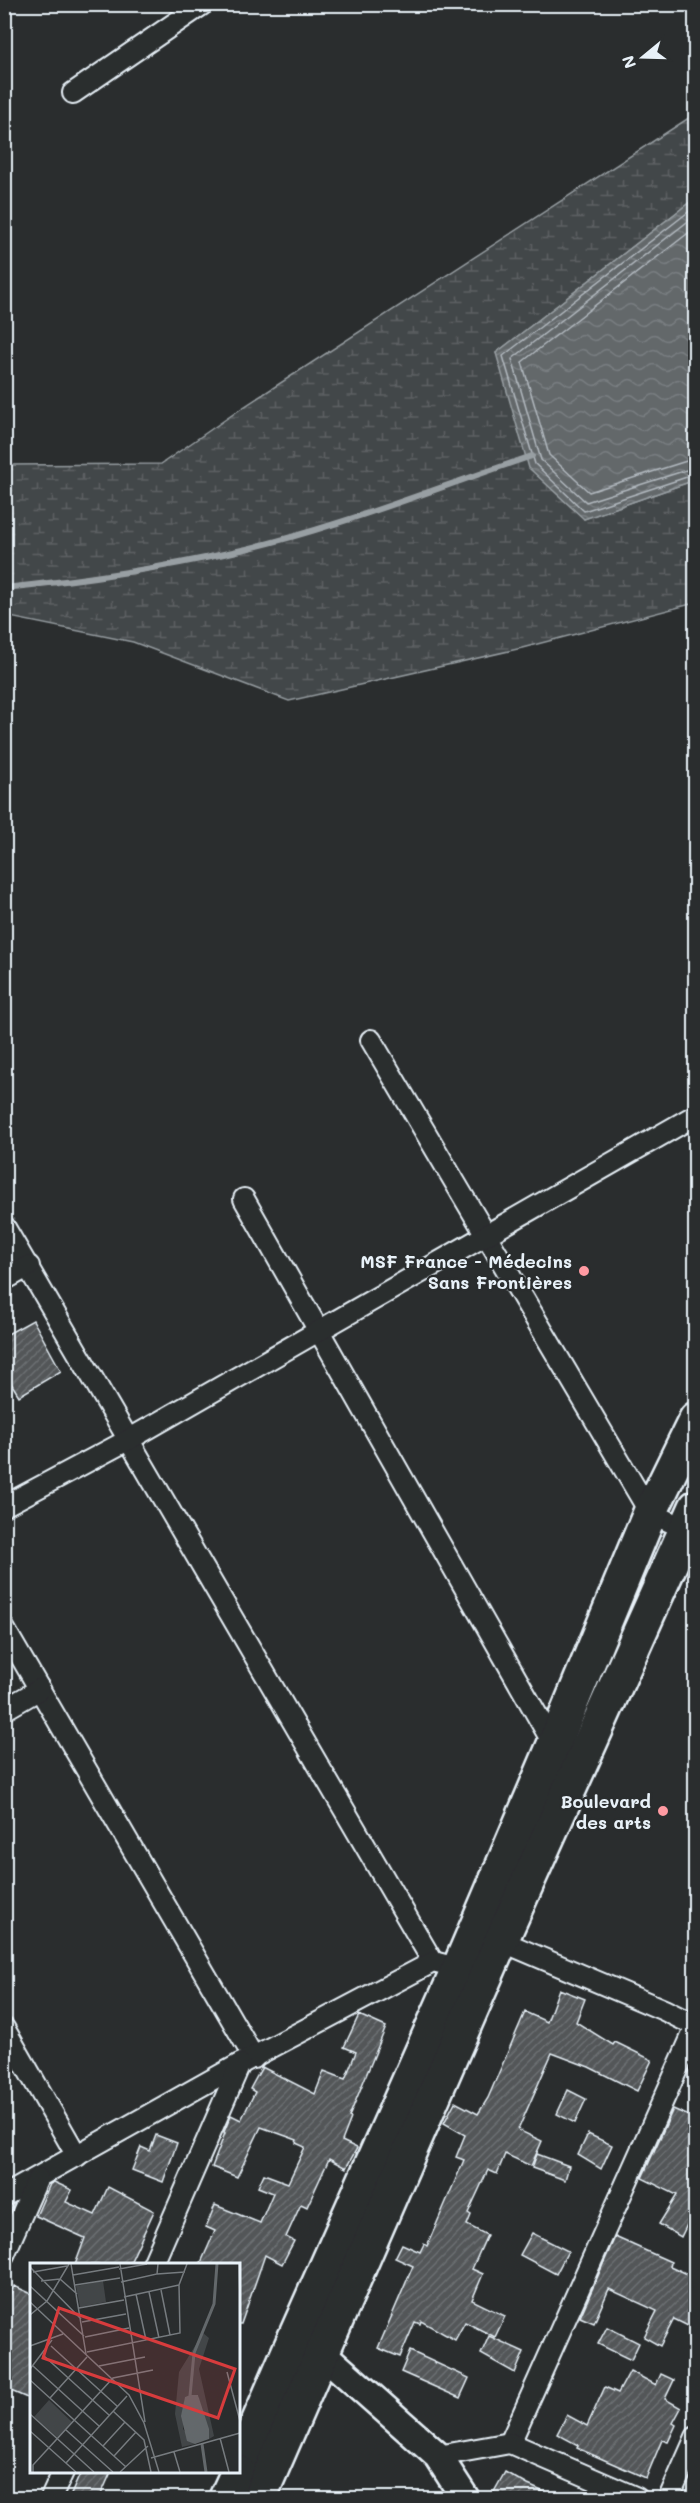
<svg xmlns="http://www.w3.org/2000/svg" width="700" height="2503" viewBox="0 0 700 2503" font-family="Mali,sans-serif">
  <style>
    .wetland { fill: url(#wetland-marsh); stroke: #959ca0; stroke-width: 1.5 }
    .water { fill: url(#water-waves); stroke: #989fa3; stroke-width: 1.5 }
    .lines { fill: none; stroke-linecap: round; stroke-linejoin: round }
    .shore { stroke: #b3bac0; stroke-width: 1.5 }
    .stream { stroke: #989fa3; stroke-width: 6 }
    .building { fill: url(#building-hatch); stroke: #e8f1f8; stroke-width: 1.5 }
    .street-casing { stroke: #e8f1f8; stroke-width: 24 }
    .secondary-casing { stroke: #e8f1f8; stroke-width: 32 }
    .highway-casing { stroke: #e8f1f8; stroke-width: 38 }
    .street { stroke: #2a2d2e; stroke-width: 20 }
    .secondary { stroke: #2a2d2e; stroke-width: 27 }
    .highway { stroke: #2a2d2e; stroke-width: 33 }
    .poi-dot { fill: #ff9aa2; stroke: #2a2d2e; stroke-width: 2 }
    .labels { text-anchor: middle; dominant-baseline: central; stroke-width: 4.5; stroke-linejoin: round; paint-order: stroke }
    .poi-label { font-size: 18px; font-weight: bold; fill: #e8f1f8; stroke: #2a2d2e; text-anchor: end }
    .inset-river { fill: none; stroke: #63686b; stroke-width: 3 }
    .inset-road { fill: none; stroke: #767b7f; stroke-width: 1.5 }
    .view { fill: #d83c3d; fill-opacity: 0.15; stroke: #d83c3d; stroke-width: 3 }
    .inset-edge { fill: none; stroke: #e8f1f8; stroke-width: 3 }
  </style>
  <defs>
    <pattern id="wetland-marsh" width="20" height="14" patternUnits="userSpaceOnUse" patternTransform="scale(1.5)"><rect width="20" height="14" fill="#424648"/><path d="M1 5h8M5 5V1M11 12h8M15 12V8" fill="none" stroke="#5d6163"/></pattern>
    <pattern id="water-waves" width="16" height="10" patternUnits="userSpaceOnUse" patternTransform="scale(1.5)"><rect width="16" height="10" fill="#63686b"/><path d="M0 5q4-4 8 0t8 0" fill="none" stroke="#797e81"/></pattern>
    <pattern id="building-hatch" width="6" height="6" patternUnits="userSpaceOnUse" patternTransform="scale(1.5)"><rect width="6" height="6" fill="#535759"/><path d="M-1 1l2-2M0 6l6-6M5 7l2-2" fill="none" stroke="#6c7072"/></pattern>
  </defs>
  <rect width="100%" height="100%" fill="#2a2d2e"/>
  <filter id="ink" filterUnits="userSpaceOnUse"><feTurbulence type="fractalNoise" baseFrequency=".0167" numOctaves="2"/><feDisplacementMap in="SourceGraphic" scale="12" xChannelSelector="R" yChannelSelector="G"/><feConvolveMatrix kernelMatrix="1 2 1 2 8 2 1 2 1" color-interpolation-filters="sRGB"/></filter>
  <g filter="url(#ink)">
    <polygon class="wetland" points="695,114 695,198 496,353 584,519 695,480 695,603 522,648 289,701 133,642 5,616 4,465 161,464 242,408"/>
    <polygon class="water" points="695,198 695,480 584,519 529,468 496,353"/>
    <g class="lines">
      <g class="shore">
        <polyline points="696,206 503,356 535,464 584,511 696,474"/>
        <polyline points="696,215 512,359 541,460 586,502 696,467"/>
        <polyline points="696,227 522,362 549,455 589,492 696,458"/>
      </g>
      <path class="stream" d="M4,588C82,580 158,569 233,552C335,529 433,489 532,456"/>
    </g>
    <g class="building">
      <polygon points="33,1320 61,1371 19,1396 4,1372 4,1336"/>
      <polygon points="559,1989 585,1999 576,2022 613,2045 615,2042 652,2060 637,2091 589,2067 552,2053 518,2130 542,2141 531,2166 505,2154 497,2174 488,2170 468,2213 471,2215 467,2225 487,2235 472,2269 483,2274 472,2300 505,2316 495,2337 465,2322 455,2340 421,2321 420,2324 415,2322 400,2357 378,2348 413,2266 395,2258 402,2244 420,2252 424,2244 427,2246 464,2160 456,2157 465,2135 444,2123 455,2102 478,2114 488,2098 525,2012 547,2022"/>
      <polygon points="359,2015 386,2027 349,2117 351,2118 342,2141 357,2148 346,2168 329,2159 307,2207 301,2204 286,2237 294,2241 282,2264 265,2255 241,2324 238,2324 238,2265 200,2265 215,2231 206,2227 215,2205 260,2223 273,2193 258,2187 264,2174 288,2183 305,2147 296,2143 297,2140 261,2127 237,2177 212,2167 225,2133 224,2132 231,2115 241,2120 255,2092 250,2089 262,2067 315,2094 324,2071 345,2079 356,2052 344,2047"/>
      <polygon points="568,2090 586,2099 575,2123 557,2114"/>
      <polygon points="673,2109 696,2119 696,2206 681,2237 659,2224 677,2195 642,2178"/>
      <polygon points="588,2134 612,2145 601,2169 578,2155"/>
      <polygon points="156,2135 177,2143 163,2182 132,2170 141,2147 150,2151"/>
      <polygon points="537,2154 569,2166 565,2180 532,2168"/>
      <polygon points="54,2182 72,2190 66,2202 95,2215 108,2187 154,2211 129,2265 75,2265 85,2238 36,2216 50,2184"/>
      <polygon points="532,2233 568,2251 556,2274 520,2255"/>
      <polygon points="615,2237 671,2262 670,2266 696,2278 696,2311 688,2326 674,2319 660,2346 644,2337 657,2311 609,2289 594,2323 580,2317"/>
      <polygon points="14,2286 32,2294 32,2400 4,2388 5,2307"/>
      <polygon points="607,2327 639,2343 631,2360 598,2344"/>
      <polygon points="489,2336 524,2352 515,2373 481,2354"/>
      <polygon points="410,2351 469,2378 460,2398 401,2372"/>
      <polygon points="630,2371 656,2385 661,2374 674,2380 665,2399 681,2408 673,2423 676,2425 668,2442 662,2440 646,2478 577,2448 578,2445 557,2434 567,2415 587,2426 605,2387 618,2393"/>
      <polygon points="81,2472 111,2472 99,2499 69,2499"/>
      <polygon points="505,2472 528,2485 560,2499 490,2499"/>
    </g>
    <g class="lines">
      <defs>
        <g id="street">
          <polyline points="73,93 203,4"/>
          <polyline points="371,1040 650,1513 696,1533"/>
          <polyline points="244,1199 554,1745"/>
          <polyline points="4,1226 433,1962"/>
          <polyline points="4,1280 29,1266"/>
          <polyline points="4,1506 128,1440 696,1115"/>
          <polyline points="4,1628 254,2058"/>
          <polyline points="4,1710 40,1689"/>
          <polyline points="501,1941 664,2010 696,2026"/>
          <polyline points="4,2028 77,2156"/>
          <polyline points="4,2196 240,2064 433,1962 445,1965"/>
          <polyline points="4,2255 38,2178"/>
          <polyline points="153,2264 240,2064"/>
          <polyline points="510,2443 696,2027"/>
          <polyline points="438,2456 510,2443 637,2498"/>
          <polyline points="51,2498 63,2472"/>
          <polyline points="669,2498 696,2437"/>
        </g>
        <polyline id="secondary" points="306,2344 322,2353 438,2456 465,2498"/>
        <g id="highway">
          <polyline points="238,2469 295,2337 459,1968 554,1745 650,1513 696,1419"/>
          <polyline points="226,2498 238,2472"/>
          <polyline points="259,2498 501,1941 696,1507"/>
        </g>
      </defs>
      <use href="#street" class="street-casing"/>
      <use href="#secondary" class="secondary-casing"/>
      <use href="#highway" class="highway-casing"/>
      <use href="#street" class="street"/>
      <use href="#secondary" class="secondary"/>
      <use href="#highway" class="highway"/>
    </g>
  </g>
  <g class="poi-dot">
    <circle cx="584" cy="1271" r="6"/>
    <circle cx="663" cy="1811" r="6"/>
  </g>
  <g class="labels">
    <g class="poi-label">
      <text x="572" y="1261">MSF France - Médecins<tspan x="572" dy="21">Sans Frontières</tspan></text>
      <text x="651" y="1801">Boulevard<tspan x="651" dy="21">des arts</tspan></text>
    </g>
  </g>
  <g transform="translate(30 2263)">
    <rect width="210" height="210" fill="#2a2d2e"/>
    <path d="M19,137L42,159L28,175L4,154Z" fill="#424648"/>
    <path d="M73,18L76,39L50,44L46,23Z" fill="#424648"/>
    <path d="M173,70L179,75L169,106L184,173L179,176L168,132L155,134L153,166L165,181L152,184L145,151L149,109Z" fill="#424648"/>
    <path d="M160,132H168L179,166V176L165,181L157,178L151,153L155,134Z" fill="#63686b"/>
    <path class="inset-river" d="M160,133L164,90L184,41L187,1M172,181L176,209"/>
    <path class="inset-road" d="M41,1L56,91M90,1L115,159M209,1L210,37M0,4L51,56M89,6L117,1M3,9L37,3M127,11L155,9M43,12L89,4M11,18L30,16L47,31M91,19L127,11L128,1M45,22L90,15M0,23L54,73M131,27L140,72M119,29L129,75M106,31L116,77M94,34L149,22M0,39L99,132L114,160L129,209M49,45L94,37M0,52L17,38L39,1M52,59L96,51M55,74L99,65M0,83L33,71M21,83L87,143M57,89L150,70L149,22L157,1M13,92L79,152M3,103L69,163M69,103L115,94M0,106L22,77M197,109L210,158M0,117L96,204M20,135L57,94M83,148L114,177L121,209M0,151L64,209M36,167L83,209M0,168L46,209M190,175L199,209M73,183L95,159M144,189L150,209M84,193L106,169M121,195L210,170M36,200L97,133M3,209V202L83,115L123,107M90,209L118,183"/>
    <path class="view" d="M29,45L205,106L188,155L13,95Z"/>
    <rect width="210" height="210" class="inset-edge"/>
  </g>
  <rect width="700" height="2503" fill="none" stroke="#2a2d2e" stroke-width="24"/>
  <rect x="12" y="12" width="676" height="2479" fill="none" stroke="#e8f1f8" stroke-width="2" filter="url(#ink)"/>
  <g transform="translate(643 57) rotate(251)" stroke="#2a2d2e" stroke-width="4.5" paint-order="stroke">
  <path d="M0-4.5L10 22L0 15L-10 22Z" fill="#e8f1f8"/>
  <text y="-9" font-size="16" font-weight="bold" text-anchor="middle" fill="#e8f1f8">N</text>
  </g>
</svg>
